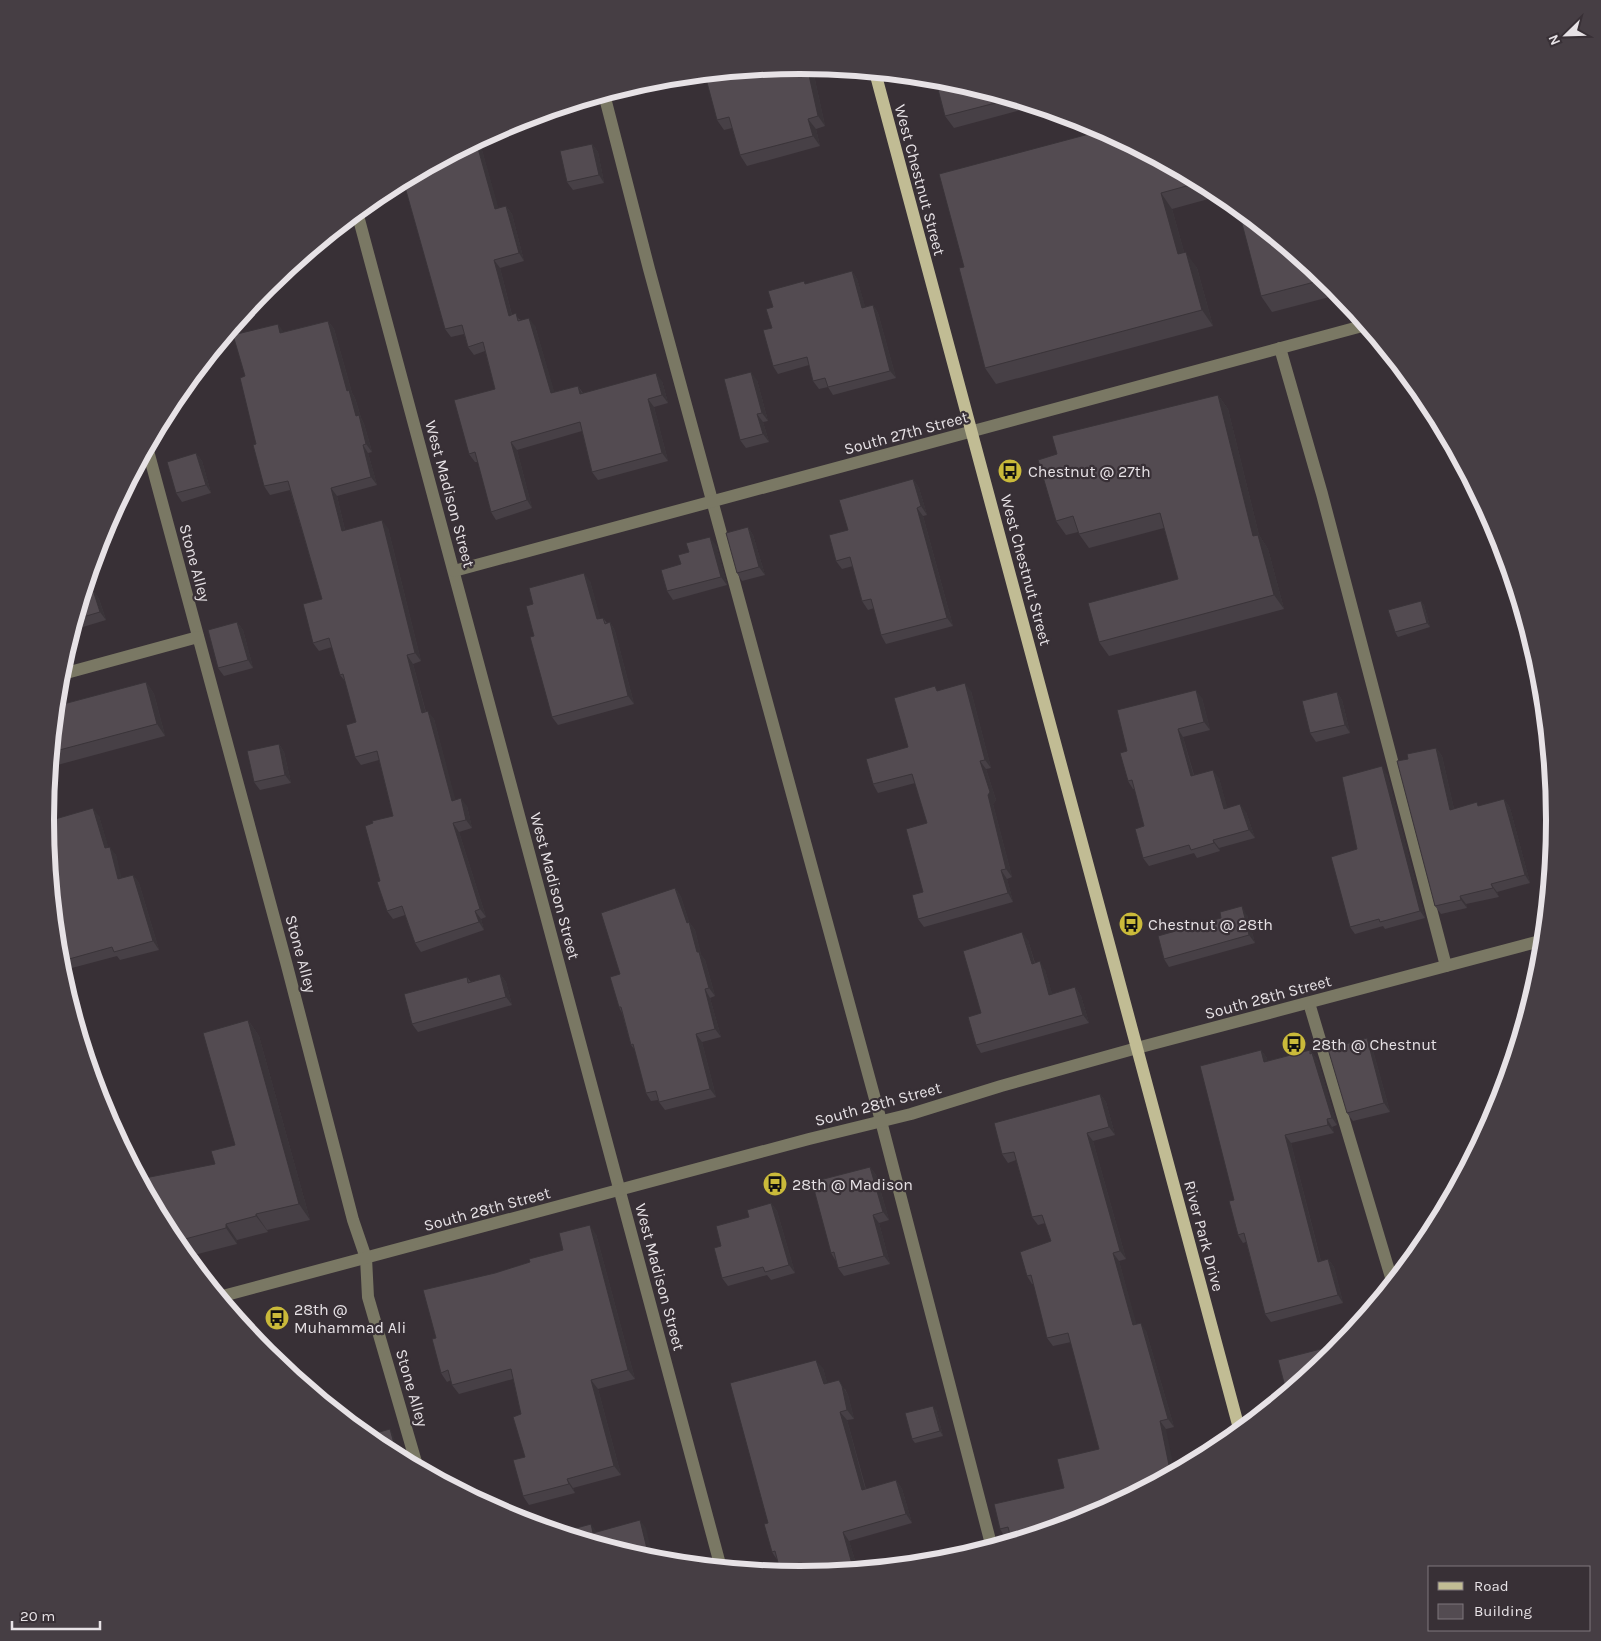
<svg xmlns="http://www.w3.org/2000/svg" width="1601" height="1641" viewBox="0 0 1601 1641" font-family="Karla,sans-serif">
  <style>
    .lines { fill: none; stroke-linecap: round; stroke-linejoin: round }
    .minor { stroke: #7a7864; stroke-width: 12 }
    .major { stroke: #c1bc94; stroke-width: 12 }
    .wall { fill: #474046 }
    .shaded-wall { fill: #3a3439 }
    .building { fill: #534b51; stroke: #3a3439 }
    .labels { text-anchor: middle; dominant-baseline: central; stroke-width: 4.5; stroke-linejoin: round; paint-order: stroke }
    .street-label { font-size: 16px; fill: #e7e2e6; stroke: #383036 }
    .poi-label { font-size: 16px; fill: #e7e2e6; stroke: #383036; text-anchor: start }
    .rim { fill: none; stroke: #e7e2e6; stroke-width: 6 }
  </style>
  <rect width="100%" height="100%" fill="#383036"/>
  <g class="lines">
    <g class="minor">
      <polyline points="604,94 649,269 881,1121 992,1548"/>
      <polyline points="357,212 721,1568"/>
      <polyline points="1280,348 1322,494 1446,966"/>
      <polyline points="147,447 286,962 353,1220 366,1258 368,1297 418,1469"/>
      <polyline points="454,571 1366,325"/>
      <polyline points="59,675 198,637"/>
      <polyline points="1309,1003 1393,1284"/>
      <polyline points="219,1297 809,1139 911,1114 1001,1086 1137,1048 1544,940"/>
    </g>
    <polyline class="major" points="875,72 1240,1432"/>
  </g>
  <g class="wall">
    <polygon points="801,65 812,66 825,126 816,129 820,146 747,166 740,155 732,128 724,130 717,120"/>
    <polygon points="948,80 1036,106 954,128 945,116"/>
    <polygon points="1104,130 1220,192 1223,195 1172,209 1184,252 1197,268 1213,326 996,384 985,368 964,267"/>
    <polygon points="490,134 492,140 480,143 498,208 506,206 512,214 524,261 500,268 512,315 521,320 535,326 554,392 578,386 583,393 662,381 668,403 654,407 668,461 598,480 592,472 582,431 517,450 532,508 496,520 491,512 478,462 475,462 469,454 495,389 485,351 474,355 468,347 464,334 451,337 445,329 403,180"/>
    <polygon points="592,144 598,152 604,183 573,190 567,182"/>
    <polygon points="1250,217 1335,286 1341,294 1272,312 1261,296"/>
    <polygon points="852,271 857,279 865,307 873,305 878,313 896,378 833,395 828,387 819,389 813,381 809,365 778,374 773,366 772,328 773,307 806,284"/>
    <polygon points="328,321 334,329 352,393 355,398 361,418 364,424 372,452 368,453 377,485 337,496 345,530 388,528 421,661 413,664 426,712 434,719 455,800 467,806 472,828 459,832 486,917 481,919 484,930 421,952 415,943 405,915 393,919 387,911 380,881 393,816 379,760 361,765 355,757 356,722 345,681 340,675 332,647 319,651 313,643 322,599 290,490 270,495 264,486 256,444 284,332"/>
    <polygon points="757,380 768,421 763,422 769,442 746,448 740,440"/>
    <polygon points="1218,395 1228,409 1259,535 1268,549 1284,609 1109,656 1099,642 1178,579 1164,528 1089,548 1079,534 1078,532 1066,535 1056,521 1057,454"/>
    <polygon points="196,453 202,461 211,493 182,502 176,493"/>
    <polygon points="913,479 919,488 927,515 923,516 953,626 886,644 881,635 874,608 868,610 862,601 853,566 842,569 836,561 848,530"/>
    <polygon points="748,527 753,535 765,575 742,581 737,573"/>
    <polygon points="716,545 727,585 673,600 667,591 681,564"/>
    <polygon points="590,581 600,618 603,618 607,623 610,622 615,631 634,704 558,725 552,717 533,604"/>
    <polygon points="93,590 99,599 106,620 73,630 84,593"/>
    <polygon points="1421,601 1424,605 1430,627 1398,637 1395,632"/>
    <polygon points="237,622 243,630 253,668 224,676 218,668"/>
    <polygon points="146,682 154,694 165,736 50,767 56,706"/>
    <polygon points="939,691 971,691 991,768 986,769 996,800 993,804 1012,877 1007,879 1013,902 924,927 918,919 923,892 927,823 915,783 878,793 873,784 908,747"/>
    <polygon points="1337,692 1342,700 1350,733 1316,742 1310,733"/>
    <polygon points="1202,698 1210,730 1183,737 1194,775 1219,778 1227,808 1246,812 1255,838 1219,848 1220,851 1197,858 1194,853 1149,866 1143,858 1144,826 1135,789 1133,789 1128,781 1127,751"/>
    <polygon points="279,744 284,752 291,783 260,790 254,782"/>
    <polygon points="1436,748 1442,756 1454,809 1480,806 1504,799 1510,808 1530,883 1497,892 1499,897 1466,904 1467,908 1441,914 1435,906 1408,759"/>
    <polygon points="1387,774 1425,918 1385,929 1383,926 1355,934 1350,927"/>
    <polygon points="99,816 108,847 116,855 121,878 133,875 139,883 159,950 120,960 117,956 68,969 62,961 65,936 60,901"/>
    <polygon points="675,888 681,897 689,922 695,930 701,955 705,960 715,996 710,998 721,1037 702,1042 716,1097 665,1110 659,1102 658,1100 651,1101 646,1093 635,1050 631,1045 622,1013 619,1007 620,974"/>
    <polygon points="1247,915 1255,943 1169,967 1164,959"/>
    <polygon points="1028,940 1035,963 1045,970 1052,994 1075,987 1081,996 1089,1023 981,1053 976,1045 981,1013"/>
    <polygon points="500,974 506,982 512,1005 418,1032 412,1024 467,977 471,982"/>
    <polygon points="248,1020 259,1036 310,1220 267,1230 268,1232 237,1240 237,1244 186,1257 172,1240 215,1164 235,1145"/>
    <polygon points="1372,1047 1390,1112 1353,1121 1347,1113"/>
    <polygon points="1261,1050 1267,1058 1267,1061 1310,1050 1318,1061 1337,1125 1332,1127 1334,1133 1291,1143 1321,1261 1328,1259 1334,1267 1343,1303 1271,1322 1265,1314 1246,1242 1243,1243 1238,1235 1234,1200"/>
    <polygon points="1100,1094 1106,1102 1115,1135 1093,1141 1126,1259 1119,1261 1136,1324 1146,1331 1174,1427 1166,1429 1010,1536 1005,1537 1000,1529 1064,1488 1099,1449 1071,1342 1053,1346 1047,1338 1034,1284 1032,1284 1027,1276 1051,1241 1045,1223 1038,1225 1032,1217 1016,1160 1008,1163 1002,1154"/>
    <polygon points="870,1167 876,1175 889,1220 879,1223 890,1264 844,1276 838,1268 836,1261 831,1253"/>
    <polygon points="771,1203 777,1211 795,1273 771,1280 767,1275 728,1286 722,1278 721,1246 749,1217"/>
    <polygon points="596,1234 635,1379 598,1389 621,1475 573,1488 575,1493 529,1505 523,1496 525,1457 521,1414 513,1379 459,1394 452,1385 451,1380 447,1382 441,1373 436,1338 495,1273 530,1262 563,1250"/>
    <polygon points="823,1368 827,1383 845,1389 848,1395 854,1419 847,1420 866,1489 896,1480 902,1489 912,1523 849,1541 858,1570 800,1576 778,1561 772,1552 768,1523"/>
    <polygon points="936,1410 943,1436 915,1443 912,1439"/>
  </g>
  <g class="shaded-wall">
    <polygon points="807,66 812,66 825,126 818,116"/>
    <polygon points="808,119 816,129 820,146 813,136"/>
    <polygon points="478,140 480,143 501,217 495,209 476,141"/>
    <polygon points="592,144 598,152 604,183 599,175"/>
    <polygon points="1161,193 1172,209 1189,270 1178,254"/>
    <polygon points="506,206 512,214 524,261 519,253"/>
    <polygon points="1186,252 1197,268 1213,326 1202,310"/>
    <polygon points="494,260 500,268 514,324 509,316"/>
    <polygon points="852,271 857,279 868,316 862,308"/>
    <polygon points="873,305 878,313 896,378 890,371"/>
    <polygon points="529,318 535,326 557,401 551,393"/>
    <polygon points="328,321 334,329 352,393 355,398 361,418 364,424 372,452 366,444 347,391"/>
    <polygon points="278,324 284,332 286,342 280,333"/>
    <polygon points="751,372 757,380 768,421 762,413"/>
    <polygon points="656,373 662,381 668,403 662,395"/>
    <polygon points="578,386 583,395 580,394"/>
    <polygon points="1218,395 1228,409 1259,535 1268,549 1284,609 1274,595 1253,536"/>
    <polygon points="648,399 654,407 668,461 662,453"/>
    <polygon points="757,414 763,422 769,442 763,434"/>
    <polygon points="511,442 517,450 532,508 527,500"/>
    <polygon points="363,445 368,453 377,485 371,477"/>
    <polygon points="196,453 202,461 211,493 206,485"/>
    <polygon points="913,479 919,488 927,515 921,506"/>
    <polygon points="331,488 337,496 347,539 342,531"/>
    <polygon points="917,508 923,516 953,626 947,618"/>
    <polygon points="382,520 388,528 421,661 415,653"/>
    <polygon points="748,527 753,535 765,575 759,567"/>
    <polygon points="710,537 716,545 727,585 721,577"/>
    <polygon points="584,573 590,581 603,627 597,619"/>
    <polygon points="93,590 99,599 106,620 100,612"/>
    <polygon points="1421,601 1424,605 1430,627 1427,623"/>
    <polygon points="237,622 243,630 253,668 248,660"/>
    <polygon points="610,622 615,631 634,704 628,696"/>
    <polygon points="407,655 413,664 428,721 422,713"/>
    <polygon points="146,682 154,694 165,736 157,724"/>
    <polygon points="965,683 971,691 991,768 985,760"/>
    <polygon points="1196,690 1202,698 1210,730 1204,722"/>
    <polygon points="1337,692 1342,700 1350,733 1345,725"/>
    <polygon points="428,711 434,719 458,809 452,801"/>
    <polygon points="1178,729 1183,737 1196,784 1191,776"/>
    <polygon points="279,744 284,752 291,783 285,775"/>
    <polygon points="1436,748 1442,756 1456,818 1450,810"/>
    <polygon points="980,761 986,769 996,800 993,804 1012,877 1006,869 988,795"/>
    <polygon points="1382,766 1387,774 1425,918 1420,911"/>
    <polygon points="1213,770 1219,778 1230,817 1224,809"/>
    <polygon points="461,798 467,806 472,828 466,820"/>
    <polygon points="1504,799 1510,808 1530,883 1525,875"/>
    <polygon points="1240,804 1246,812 1255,838 1249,830"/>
    <polygon points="93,808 99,816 111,856 105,848"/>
    <polygon points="453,823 459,832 486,917 480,909"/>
    <polygon points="1213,840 1219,848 1220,851 1214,843"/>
    <polygon points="110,847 116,855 124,887 118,879"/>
    <polygon points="1001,870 1007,879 1013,902 1008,893"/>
    <polygon points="133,875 139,883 159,950 153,941"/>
    <polygon points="1491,884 1497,892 1499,897 1493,888"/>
    <polygon points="675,888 681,897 689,922 695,930 701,955 705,960 715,996 709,988"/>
    <polygon points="1460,896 1466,904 1467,908 1461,900"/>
    <polygon points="1242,906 1247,915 1255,943 1249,935"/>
    <polygon points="475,911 481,919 484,930 479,922"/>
    <polygon points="1022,932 1028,940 1037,972 1032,964"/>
    <polygon points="1040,961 1045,970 1055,1003 1049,995"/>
    <polygon points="500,974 506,982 512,1005 506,997"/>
    <polygon points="1075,987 1081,996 1089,1023 1083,1015"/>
    <polygon points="705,989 710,998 721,1037 715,1029"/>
    <polygon points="248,1020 259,1036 310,1220 299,1204"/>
    <polygon points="696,1034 702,1042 716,1097 710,1089"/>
    <polygon points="1367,1038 1372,1047 1390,1112 1384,1103"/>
    <polygon points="1261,1050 1267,1058 1269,1070 1264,1062"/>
    <polygon points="1310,1050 1318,1061 1337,1125 1332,1118"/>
    <polygon points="1100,1094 1106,1102 1115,1135 1109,1127"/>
    <polygon points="1327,1119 1332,1127 1334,1133 1328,1125"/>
    <polygon points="1087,1133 1093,1141 1126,1259 1120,1251"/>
    <polygon points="1285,1135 1291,1143 1323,1270 1318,1262"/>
    <polygon points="870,1167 876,1175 889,1220 883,1212"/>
    <polygon points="771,1203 777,1211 795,1273 789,1265"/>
    <polygon points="256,1214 267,1230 268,1232 256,1216"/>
    <polygon points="873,1215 879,1223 890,1264 884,1256"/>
    <polygon points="226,1224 237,1240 237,1244 226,1228"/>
    <polygon points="590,1225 596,1234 635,1379 628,1370"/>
    <polygon points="1113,1253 1119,1261 1139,1333 1133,1325"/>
    <polygon points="1328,1259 1334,1267 1343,1303 1338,1295"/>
    <polygon points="1141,1323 1146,1331 1174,1427 1168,1419"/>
    <polygon points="816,1360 823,1368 830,1393 824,1384"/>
    <polygon points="591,1380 598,1389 621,1475 614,1466"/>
    <polygon points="839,1380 848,1395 854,1419 847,1410"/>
    <polygon points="933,1406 936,1410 943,1436 940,1431"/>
    <polygon points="840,1412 847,1420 868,1499 862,1490"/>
    <polygon points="1160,1421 1166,1429 1175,1473 1171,1475"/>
    <polygon points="390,1429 393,1434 400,1459 398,1458"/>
    <polygon points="567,1479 573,1488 575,1493 569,1484"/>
    <polygon points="896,1480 902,1489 912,1523 906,1514"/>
    <polygon points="640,1520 646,1528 654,1562 650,1561"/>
    <polygon points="591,1524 597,1532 593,1533"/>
    <polygon points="843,1532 849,1541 858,1570 854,1571"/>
  </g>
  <g class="building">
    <polygon points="801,65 807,66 818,116 808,119 813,136 740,155 729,117 717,120 705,75 710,74"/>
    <polygon points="935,78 948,80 1011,99 945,116"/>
    <polygon points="1104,130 1201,182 1161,193 1178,254 1186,252 1202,310 985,368 959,268 964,267 939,174"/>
    <polygon points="476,141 495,209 506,206 519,253 494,260 509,316 516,313 518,321 529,318 551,393 578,386 580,394 656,373 662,395 648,399 662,453 592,472 580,422 511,442 527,500 491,512 475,452 469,454 454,400 495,389 483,342 468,347 462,325 445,329 403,180"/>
    <polygon points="592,144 599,175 567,182 560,151"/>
    <polygon points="1250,217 1326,279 1261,296 1241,220"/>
    <polygon points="852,271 862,308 873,305 890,371 828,387 825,378 813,381 807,357 773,366 763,330 772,328 766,309 773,307 768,291 804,281 805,284"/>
    <polygon points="328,321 347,391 349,390 356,416 359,415 366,444 363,445 371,477 331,488 342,531 382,520 415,653 407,655 422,713 428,711 452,801 461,798 466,820 453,823 480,909 475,911 479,922 415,943 402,906 387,911 377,882 380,881 365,826 373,823 372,821 393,816 377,751 355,757 346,725 356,722 343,674 340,675 329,638 313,643 303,604 322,599 288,481 264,486 253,445 256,444 240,378 245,376 233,335 278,324 280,333"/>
    <polygon points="751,372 762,413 757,414 763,434 740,440 724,379"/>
    <polygon points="1218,395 1253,536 1258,535 1274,595 1099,642 1088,603 1178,579 1160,513 1079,534 1073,516 1056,521 1038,460 1057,454 1052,436"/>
    <polygon points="196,453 206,485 176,493 167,462"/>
    <polygon points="913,479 921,506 917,508 947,618 881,635 871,599 862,601 850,557 836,561 829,535 848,530 839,500"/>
    <polygon points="748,527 759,567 737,573 726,533"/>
    <polygon points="710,537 721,577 667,591 661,570 681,564 678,555 689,552 686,543"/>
    <polygon points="584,573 597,619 603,618 605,624 610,622 628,696 552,717 530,637 534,636 526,606 533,604 529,588"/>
    <polygon points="93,590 100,612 76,619 84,593"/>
    <polygon points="1421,601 1427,623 1395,632 1388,610"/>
    <polygon points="237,622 248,660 218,668 208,630"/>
    <polygon points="146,682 157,724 52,752 56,706"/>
    <polygon points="965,683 985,760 980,761 990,792 988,795 1006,869 1001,870 1008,893 918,919 912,895 923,892 906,829 927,823 912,774 873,784 866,759 908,747 894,698 935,686 937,691"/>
    <polygon points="1196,690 1204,722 1178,729 1191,776 1213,770 1224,809 1240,804 1249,830 1213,840 1214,843 1191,850 1189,845 1143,858 1135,829 1144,826 1132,780 1128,781 1120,753 1127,751 1117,710"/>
    <polygon points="1337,692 1345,725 1310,733 1302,701"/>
    <polygon points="279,744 285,775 254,782 247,751"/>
    <polygon points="1436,748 1450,810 1477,802 1478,806 1504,799 1525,875 1491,884 1493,888 1460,896 1461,900 1435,906 1397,761 1408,759 1407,754"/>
    <polygon points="1382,766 1420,911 1380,922 1379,919 1350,927 1331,857 1357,849 1342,777"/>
    <polygon points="93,808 105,848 110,847 118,879 133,875 153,941 114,952 112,947 62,961 57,939 65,936 56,902 60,901 48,855 45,822"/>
    <polygon points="675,888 687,923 689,922 697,952 699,952 709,988 705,989 715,1029 696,1034 710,1089 659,1102 656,1091 646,1093 633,1044 631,1045 621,1007 619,1007 610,977 620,974 601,913"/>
    <polygon points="1242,906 1249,935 1164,959 1158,936 1221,918 1220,912"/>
    <polygon points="1022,932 1032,964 1040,961 1049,995 1075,987 1083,1015 976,1045 968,1017 981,1013 963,951"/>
    <polygon points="500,974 506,997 412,1024 404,994 467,977 468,983"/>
    <polygon points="248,1020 299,1204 256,1214 256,1216 226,1224 226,1228 174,1242 140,1179 215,1164 211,1151 235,1145 203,1033"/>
    <polygon points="1367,1038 1384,1103 1347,1113 1328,1049"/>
    <polygon points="1261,1050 1264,1062 1310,1050 1310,1054 1312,1053 1332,1118 1327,1119 1328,1125 1285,1135 1318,1262 1328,1259 1338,1295 1265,1314 1244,1233 1238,1235 1229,1201 1234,1200 1200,1066"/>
    <polygon points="1100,1094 1109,1127 1087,1133 1120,1251 1113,1253 1133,1325 1141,1323 1168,1419 1160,1421 1171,1475 1089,1519 1012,1542 1008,1527 1000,1529 994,1504 1064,1488 1057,1459 1099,1449 1068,1333 1047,1338 1031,1275 1027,1276 1020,1252 1051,1241 1042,1215 1032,1217 1014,1152 1002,1154 994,1123"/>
    <polygon points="870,1167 883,1212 873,1215 884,1256 838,1268 834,1252 831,1253 812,1182"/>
    <polygon points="771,1203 789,1265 765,1272 763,1267 722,1278 714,1248 721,1246 716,1226 749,1217 747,1210"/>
    <polygon points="590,1225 628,1370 591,1380 614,1466 567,1479 569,1484 523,1496 513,1460 525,1457 513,1417 521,1414 511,1369 452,1385 448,1370 441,1373 432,1339 436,1338 423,1290 495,1273 530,1262 529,1259 563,1250 559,1233"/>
    <polygon points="1340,1344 1341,1347 1335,1355 1287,1394 1278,1360"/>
    <polygon points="816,1360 824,1384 839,1380 842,1386 847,1410 840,1412 862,1490 896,1480 906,1514 843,1532 854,1571 800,1576 781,1574 775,1551 772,1552 764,1524 768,1523 730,1383"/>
    <polygon points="933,1406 940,1431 912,1439 905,1413"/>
    <polygon points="390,1429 398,1458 397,1458 381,1449 365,1436"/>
    <polygon points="640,1520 650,1561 558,1533 591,1524 593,1533"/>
  </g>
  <defs>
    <symbol id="bus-disc" viewBox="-11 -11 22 22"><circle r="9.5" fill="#caba3a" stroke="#383036"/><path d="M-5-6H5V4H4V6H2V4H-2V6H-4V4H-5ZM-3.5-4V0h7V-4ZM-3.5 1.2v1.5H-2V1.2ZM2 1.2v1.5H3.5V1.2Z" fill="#111"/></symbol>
  </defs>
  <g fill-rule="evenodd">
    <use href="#bus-disc" x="996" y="457" width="28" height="28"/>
    <use href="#bus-disc" x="1117" y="910" width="28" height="28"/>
    <use href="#bus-disc" x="1280" y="1030" width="28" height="28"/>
    <use href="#bus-disc" x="761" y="1170" width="28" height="28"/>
    <use href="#bus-disc" x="263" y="1304" width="28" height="28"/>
  </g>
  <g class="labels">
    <g class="street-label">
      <text transform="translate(920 180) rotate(75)">West Chestnut Street</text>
      <text transform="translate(906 433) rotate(-15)">South 27th Street</text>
      <text transform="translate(450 494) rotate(75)">West Madison Street</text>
      <text transform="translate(195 563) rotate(75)">Stone Alley</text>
      <text transform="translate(1026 570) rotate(75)">West Chestnut Street</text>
      <text transform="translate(555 886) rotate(75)">West Madison Street</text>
      <text transform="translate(301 954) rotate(75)">Stone Alley</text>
      <text transform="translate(1268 997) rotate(-15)">South 28th Street</text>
      <text transform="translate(878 1104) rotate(-15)">South 28th Street</text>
      <text transform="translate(487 1209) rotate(-15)">South 28th Street</text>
      <text transform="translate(1204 1236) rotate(75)">River Park Drive</text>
      <text transform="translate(660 1277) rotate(75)">West Madison Street</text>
      <text transform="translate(412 1388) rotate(74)">Stone Alley</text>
    </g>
    <g class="poi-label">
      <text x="1028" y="471">Chestnut @ 27th</text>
      <text x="1148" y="924">Chestnut @ 28th</text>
      <text x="1312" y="1044">28th @ Chestnut</text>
      <text x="792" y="1184">28th @ Madison</text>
      <text x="294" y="1309">28th @<tspan x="294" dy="18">Muhammad Ali</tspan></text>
    </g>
  </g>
  <path d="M0 0H1601V1641H0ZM54 820a746 746 0 1 1 1492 0a746 746 0 1 1-1492 0Z" fill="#463e44" fill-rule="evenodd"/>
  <path class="rim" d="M54 820a746 746 0 1 1 1492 0a746 746 0 1 1-1492 0Z"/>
  <rect x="1428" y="1566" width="162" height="65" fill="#383036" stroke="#7e777c"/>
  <rect x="1438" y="1582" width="25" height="8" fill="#c1bc94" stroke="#7e777c"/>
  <text x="1474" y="1591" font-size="15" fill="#e7e2e6">Road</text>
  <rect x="1438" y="1604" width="25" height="15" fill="#534b51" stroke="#7e777c"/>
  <text x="1474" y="1616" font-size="15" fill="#e7e2e6">Building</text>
  <g transform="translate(1566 35) rotate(247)" stroke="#383036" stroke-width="4" paint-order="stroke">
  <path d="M0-4L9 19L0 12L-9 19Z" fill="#e7e2e6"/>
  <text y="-8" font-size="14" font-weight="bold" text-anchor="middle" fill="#e7e2e6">N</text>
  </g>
  <path d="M12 1621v8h88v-8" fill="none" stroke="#e7e2e6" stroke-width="2.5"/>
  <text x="20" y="1621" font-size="15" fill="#e7e2e6" stroke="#383036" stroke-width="4" paint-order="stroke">20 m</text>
</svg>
